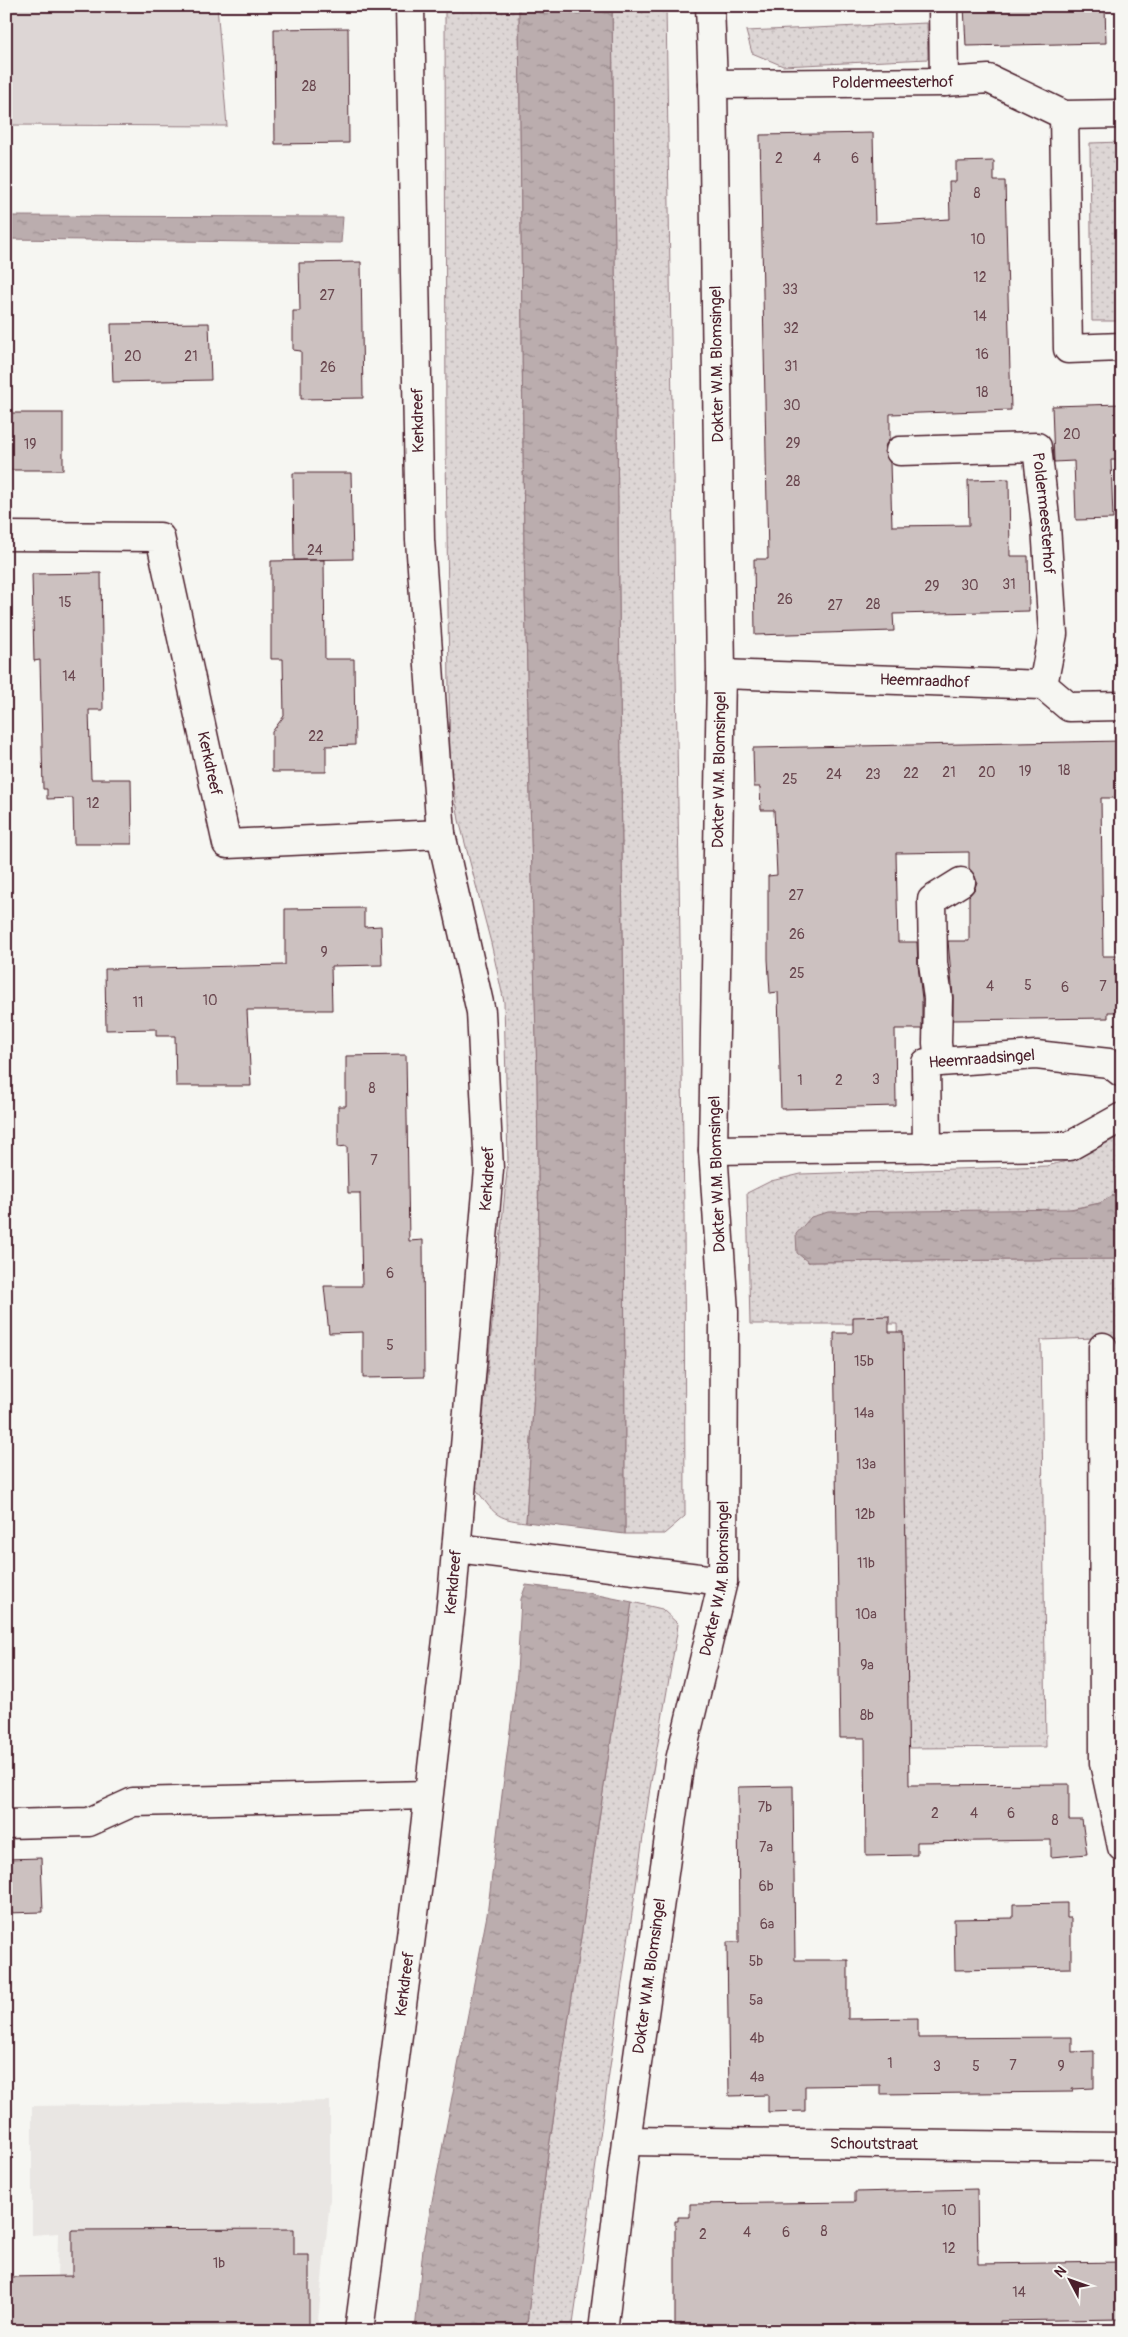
<svg xmlns="http://www.w3.org/2000/svg" width="1128" height="2337" viewBox="0 0 1128 2337" font-family="Pangolin,sans-serif">
  <style>
    .built { fill: #e9e6e3 }
    .grass { fill: url(#grass-dots); stroke: #947a80 }
    .garden { fill: #ddd6d5; stroke: #947a80 }
    .water { fill: url(#water-ripples); stroke: #8e747a }
    .building { fill: #ccc1c0; stroke: #4a1f2b }
    .lines { fill: none; stroke-linecap: round; stroke-linejoin: round }
    .minor-casing { stroke: #4a1f2b; stroke-width: 31 }
    .minor { stroke: #f6f6f2; stroke-width: 28 }
    .labels { text-anchor: middle; dominant-baseline: central; stroke-width: 4; stroke-linejoin: round; paint-order: stroke }
    .number-label { font-size: 14px; fill: #6a4850 }
    .street-label { font-size: 16px; fill: #4a1f2b; stroke: #f6f6f2 }
  </style>
  <defs>
    <pattern id="grass-dots" width="8" height="8" patternUnits="userSpaceOnUse" patternTransform="scale(1.25)"><rect width="8" height="8" fill="#ddd6d5"/><path d="M2 2h.1M6 6h.1" fill="none" stroke="#bfb7b7" stroke-width="1.8" stroke-linecap="round"/></pattern>
    <pattern id="water-ripples" width="26" height="14" patternUnits="userSpaceOnUse" patternTransform="scale(1.25)"><rect width="26" height="14" fill="#bbadae"/><path d="M2 4q2-2 4 0t4 0M15 11q2-2 4 0t4 0" fill="none" stroke="#9a8c8e"/></pattern>
  </defs>
  <rect width="100%" height="100%" fill="#f6f6f2"/>
  <filter id="ink" filterUnits="userSpaceOnUse"><feTurbulence type="fractalNoise" baseFrequency=".02" numOctaves="2"/><feDisplacementMap in="SourceGraphic" scale="10" xChannelSelector="R" yChannelSelector="G"/><feConvolveMatrix kernelMatrix="1 2 1 2 8 2 1 2 1" color-interpolation-filters="sRGB"/></filter>
  <g filter="url(#ink)">
    <polygon class="built" points="330,2101 330,2199 317,2331 56,2331 58,2233 32,2235 32,2106"/>
    <g class="grass">
      <path d="M445,6H519L524,550L537,1079L539,1246L535,1376L526,1522C495,1519 494,1513 476,1489L508,1160L504,1002L491,943L459,820L450,766L446,449Z"/>
      <polygon points="612,6 666,6 684,1208 685,1516 664,1534 625,1534 624,1022"/>
      <polygon points="927,23 928,59 783,66 752,53 746,31"/>
      <polygon points="1122,142 1122,321 1092,321 1090,143"/>
      <polygon points="1122,1135 1122,1190 1100,1203 808,1262 1122,1259 1122,1337 1041,1340 1046,1747 907,1748 897,1324 750,1324 747,1193 771,1181 801,1174 1047,1166 1081,1157"/>
      <polygon points="632,1602 662,1609 678,1624 677,1633 650,1788 572,2331 526,2331 546,2167"/>
    </g>
    <polygon class="garden" points="6,6 217,6 227,126 6,125"/>
    <g class="water">
      <polygon points="519,6 612,6 624,1022 625,1534 526,1522 535,1376 539,1246 537,1079 524,550"/>
      <polygon points="6,216 343,217 341,243 6,239"/>
      <polygon points="1122,1190 1121,1259 808,1262 797,1253 796,1234 811,1217 828,1212 1073,1209 1100,1203"/>
      <polygon points="526,1585 583,1592 632,1602 546,2167 526,2331 415,2331 423,2248 487,1915 517,1674 521,1599"/>
    </g>
    <g class="building">
      <polygon points="964,6 1105,6 1106,43 966,46"/>
      <polygon points="348,28 349,143 275,144 274,29"/>
      <polygon points="873,133 875,223 950,219 949,182 956,182 956,162 994,161 994,181 1005,181 1011,410 890,414 890,439 886,444 884,452 890,463 892,526 969,525 968,480 1009,479 1010,556 1028,556 1029,611 893,614 894,631 755,635 754,559 768,559 760,135"/>
      <polygon points="361,262 363,398 301,399 301,351 293,350 293,311 300,311 299,263"/>
      <polygon points="209,323 211,380 113,382 111,324"/>
      <polygon points="1122,404 1122,460 1111,460 1113,519 1076,520 1074,461 1054,462 1052,406"/>
      <rect x="6" y="413" width="57" height="57"/>
      <polygon points="293,473 351,473 353,559 294,560"/>
      <polygon points="324,560 325,659 354,659 355,745 326,746 326,772 272,772 272,732 284,716 283,659 271,659 271,561"/>
      <polygon points="101,573 103,710 89,710 91,779 131,779 132,844 74,844 73,798 47,799 47,789 43,789 40,660 34,661 32,574"/>
      <polygon points="1122,741 1122,798 1101,798 1103,956 1122,956 1122,1012 1108,1012 1108,1018 953,1020 953,996 948,941 969,941 969,896 974,890 977,882 974,874 969,868 969,852 896,853 898,942 917,942 918,965 922,999 922,1029 895,1029 896,1106 781,1109 778,992 770,993 768,959 768,876 777,875 774,810 761,810 760,787 754,787 753,748"/>
      <polygon points="364,908 364,927 381,926 382,965 331,966 332,1010 247,1010 251,1086 176,1086 175,1036 156,1036 156,1029 106,1030 105,969 285,965 285,909"/>
      <polygon points="406,1055 409,1241 423,1240 424,1377 363,1378 363,1332 329,1333 324,1286 362,1286 360,1193 348,1193 347,1146 338,1147 338,1106 346,1106 346,1056"/>
      <polygon points="889,1316 889,1332 903,1332 909,1785 1069,1784 1069,1820 1082,1820 1087,1854 1051,1857 1051,1840 917,1842 917,1855 866,1856 865,1738 840,1738 834,1333 853,1333 853,1317"/>
      <polygon points="793,1786 795,1960 848,1960 848,2019 918,2018 918,2038 1072,2037 1072,2052 1094,2051 1094,2088 1072,2089 1073,2092 880,2094 880,2085 805,2086 805,2111 768,2112 768,2095 729,2096 727,1942 739,1942 738,1787"/>
      <polygon points="41,1858 43,1912 6,1913 6,1859"/>
      <polygon points="1067,1903 1067,1918 1071,1918 1071,1968 955,1970 954,1919 1013,1918 1013,1904"/>
      <polygon points="977,2189 978,2264 1122,2262 1122,2319 1000,2321 1000,2331 856,2331 856,2324 675,2326 675,2221 678,2221 678,2217 690,2217 690,2204 855,2202 855,2192"/>
      <polygon points="294,2229 294,2255 309,2255 309,2331 6,2331 6,2277 72,2276 72,2230"/>
    </g>
    <g class="lines">
      <defs>
        <g id="minor">
          <polyline points="943,6 944,82"/>
          <path id="s1" d="M713,84L944,82L989,79L1064,115L1122,114"/>
          <polyline points="1064,115 1068,349 1122,347"/>
          <path id="s2" d="M900,451L1037,447L1046,526L1053,634L1043,685"/>
          <path id="s3" d="M6,536L160,537L227,844L441,834"/>
          <path id="s4" d="M721,674L1043,685L1069,707L1122,706"/>
          <polyline points="939,1062 937,1043 938,998 933,963 932,900 961,882"/>
          <path id="s5" d="M927,1148L926,1063L1036,1055L1109,1063L1122,1073"/>
          <polyline points="713,1150 1070,1146 1122,1117"/>
          <polyline points="1103,1347 1104,1763 1122,1847"/>
          <polyline points="457,1548 723,1581"/>
          <polyline points="6,1824 89,1822 133,1802 428,1795"/>
          <path id="s6" d="M626,2141L1122,2147"/>
          <path id="s7" d="M359,2331L422,1853L452,1597L489,1169L481,1012L441,834L420,540L410,6"/>
          <path id="s8" d="M603,2331L626,2141L680,1760L723,1581L724,1312L713,1150L721,674L713,84L710,6"/>
        </g>
      </defs>
      <use href="#minor" class="minor-casing"/>
      <use href="#minor" class="minor"/>
    </g>
  </g>
  <g class="labels">
    <g class="number-label">
      <text x="309" y="86">28</text>
      <text x="779" y="158">2</text>
      <text x="817" y="158">4</text>
      <text x="855" y="158">6</text>
      <text x="977" y="193">8</text>
      <text x="978" y="239">10</text>
      <text x="980" y="277">12</text>
      <text x="790" y="289">33</text>
      <text x="327" y="295">27</text>
      <text x="980" y="316">14</text>
      <text x="791" y="328">32</text>
      <text x="982" y="354">16</text>
      <text x="133" y="356">20</text>
      <text x="191" y="356">21</text>
      <text x="791" y="366">31</text>
      <text x="328" y="367">26</text>
      <text x="982" y="392">18</text>
      <text x="792" y="405">30</text>
      <text x="1072" y="434">20</text>
      <text x="793" y="443">29</text>
      <text x="30" y="444">19</text>
      <text x="793" y="481">28</text>
      <text x="315" y="550">24</text>
      <text x="1009" y="584">31</text>
      <text x="970" y="585">30</text>
      <text x="932" y="586">29</text>
      <text x="785" y="599">26</text>
      <text x="65" y="602">15</text>
      <text x="873" y="604">28</text>
      <text x="835" y="605">27</text>
      <text x="69" y="676">14</text>
      <text x="316" y="736">22</text>
      <text x="1064" y="770">18</text>
      <text x="1025" y="771">19</text>
      <text x="949" y="772">21</text>
      <text x="987" y="772">20</text>
      <text x="911" y="773">22</text>
      <text x="834" y="774">24</text>
      <text x="873" y="774">23</text>
      <text x="790" y="779">25</text>
      <text x="93" y="803">12</text>
      <text x="796" y="895">27</text>
      <text x="797" y="934">26</text>
      <text x="324" y="952">9</text>
      <text x="797" y="973">25</text>
      <text x="1028" y="985">5</text>
      <text x="990" y="986">4</text>
      <text x="1103" y="986">7</text>
      <text x="1065" y="987">6</text>
      <text x="210" y="1000">10</text>
      <text x="138" y="1002">11</text>
      <text x="876" y="1079">3</text>
      <text x="800" y="1080">1</text>
      <text x="839" y="1080">2</text>
      <text x="372" y="1088">8</text>
      <text x="374" y="1160">7</text>
      <text x="390" y="1273">6</text>
      <text x="390" y="1345">5</text>
      <text x="864" y="1361">15b</text>
      <text x="864" y="1413">14a</text>
      <text x="866" y="1464">13a</text>
      <text x="865" y="1514">12b</text>
      <text x="866" y="1563">11b</text>
      <text x="866" y="1614">10a</text>
      <text x="867" y="1665">9a</text>
      <text x="867" y="1715">8b</text>
      <text x="765" y="1807">7b</text>
      <text x="935" y="1813">2</text>
      <text x="974" y="1813">4</text>
      <text x="1011" y="1813">6</text>
      <text x="1055" y="1820">8</text>
      <text x="766" y="1847">7a</text>
      <text x="766" y="1886">6b</text>
      <text x="767" y="1924">6a</text>
      <text x="756" y="1961">5b</text>
      <text x="756" y="2000">5a</text>
      <text x="757" y="2038">4b</text>
      <text x="890" y="2063">1</text>
      <text x="1013" y="2065">7</text>
      <text x="937" y="2066">3</text>
      <text x="976" y="2066">5</text>
      <text x="1061" y="2066">9</text>
      <text x="757" y="2077">4a</text>
      <text x="949" y="2210">10</text>
      <text x="824" y="2231">8</text>
      <text x="747" y="2232">4</text>
      <text x="786" y="2232">6</text>
      <text x="703" y="2234">2</text>
      <text x="949" y="2248">12</text>
      <text x="219" y="2263">1b</text>
      <text x="1019" y="2292">14</text>
    </g>
    <g class="street-label">
      <text stroke="none"><textPath href="#s1" startOffset="180">Poldermeesterhof</textPath></text>
      <text transform="translate(717 364) rotate(-91)">Dokter W.M. Blomsingel</text>
      <text transform="translate(418 420) rotate(-91)">Kerkdreef</text>
      <text stroke="none"><textPath href="#s2" startOffset="204">Poldermeesterhof</textPath></text>
      <text stroke="none"><textPath href="#s4" startOffset="204">Heemraadhof</textPath></text>
      <text stroke="none"><textPath href="#s3" startOffset="386">Kerkdreef</textPath></text>
      <text stroke="none"><textPath href="#s8" startOffset="1572">Dokter W.M. Blomsingel</textPath></text>
      <text stroke="none"><textPath href="#s5" startOffset="141">Heemraadsingel</textPath></text>
      <text transform="translate(717 1174) rotate(-92)">Dokter W.M. Blomsingel</text>
      <text stroke="none"><textPath href="#s7" startOffset="1160">Kerkdreef</textPath></text>
      <text stroke="none"><textPath href="#s8" startOffset="762">Dokter W.M. Blomsingel</textPath></text>
      <text stroke="none"><textPath href="#s7" startOffset="755">Kerkdreef</textPath></text>
      <text stroke="none"><textPath href="#s8" startOffset="358">Dokter W.M. Blomsingel</textPath></text>
      <text stroke="none"><textPath href="#s7" startOffset="350">Kerkdreef</textPath></text>
      <text stroke="none"><textPath href="#s6" startOffset="248">Schoutstraat</textPath></text>
    </g>
  </g>
  <rect width="1128" height="2337" fill="none" stroke="#f6f6f2" stroke-width="25"/>
  <rect x="12" y="12" width="1103" height="2312" fill="none" stroke="#4a1f2b" stroke-width="2" filter="url(#ink)"/>
  <g transform="translate(1070 2280) rotate(311)" stroke="#f6f6f2" stroke-width="4" paint-order="stroke">
  <path d="M0-4L9 19L0 12L-9 19Z" fill="#4a1f2b"/>
  <text y="-8" font-size="14" font-weight="bold" text-anchor="middle" fill="#4a1f2b">N</text>
  </g>
</svg>
